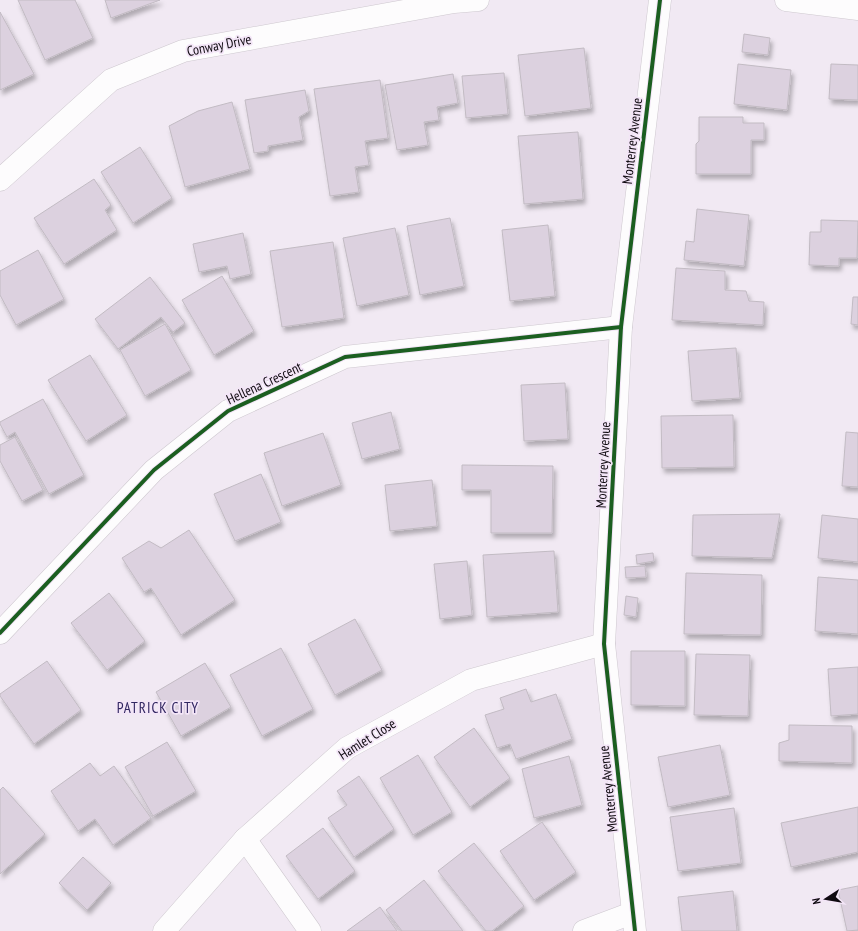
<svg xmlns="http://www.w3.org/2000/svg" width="858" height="931" viewBox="0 0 858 931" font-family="'PT Sans Narrow',sans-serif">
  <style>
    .building { fill: #dcd1df; stroke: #c2bbc3; filter: url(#shadow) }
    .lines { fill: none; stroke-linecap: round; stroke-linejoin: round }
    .minor-casing { stroke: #cec8cf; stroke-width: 23 }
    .minor { stroke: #fdfcfd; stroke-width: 22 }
    .cycleway-casing { stroke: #f3e5f7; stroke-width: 6 }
    .cycleway { stroke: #1b5e20; stroke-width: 4 }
    .labels { text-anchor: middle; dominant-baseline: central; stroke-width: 3.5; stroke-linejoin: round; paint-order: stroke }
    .street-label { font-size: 14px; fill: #0f0a10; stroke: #f3e5f7 }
    .neighbourhood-label { font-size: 15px; letter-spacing: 1px; fill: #312661; stroke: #f3e5f7 }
  </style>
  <defs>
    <filter id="shadow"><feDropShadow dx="2.5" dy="4.5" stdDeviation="2" flood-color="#0004"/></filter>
  </defs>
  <rect width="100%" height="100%" fill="#f1e9f3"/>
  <g class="building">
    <polygon points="18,0 75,0 93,38 45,60"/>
    <polygon points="105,0 160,0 111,18"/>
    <polygon points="0,12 34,74 0,90"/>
    <polygon points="744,34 770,38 768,55 742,52"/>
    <polygon points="584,48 591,108 525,116 518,55"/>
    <polygon points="738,64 791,70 787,110 734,104"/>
    <polygon points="831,64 858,65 858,100 829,99"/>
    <polygon points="504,73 508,114 466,118 462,76"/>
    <polygon points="453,74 458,103 437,107 439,120 424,122 428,145 397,150 385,85"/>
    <polygon points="380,80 388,138 365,141 369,165 355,167 359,192 330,196 314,89"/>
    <polygon points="305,90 309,111 299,117 303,140 268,146 268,151 254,153 245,100"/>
    <polygon points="232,102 250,169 185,187 169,126 198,111"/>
    <polygon points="699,117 743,117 743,123 764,123 764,140 751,140 751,174 696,174 696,144 699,141"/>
    <polygon points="578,132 583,199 524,204 518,136"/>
    <polygon points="140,147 172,198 133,223 101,172"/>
    <polygon points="94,179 111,205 105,210 117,230 64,264 34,218"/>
    <polygon points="697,209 749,215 744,266 684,260 686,241 694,242"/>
    <polygon points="450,218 464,286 420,295 407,226"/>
    <polygon points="821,220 858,221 857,258 839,258 839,266 809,265 810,232 821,232"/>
    <polygon points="548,225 555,296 510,301 502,230"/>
    <polygon points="395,228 409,295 357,306 343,238"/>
    <polygon points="243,233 251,274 230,279 227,266 199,272 193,244"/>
    <polygon points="333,242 344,318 282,327 270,251"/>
    <polygon points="38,250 64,299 16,325 0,295 0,271"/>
    <polygon points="676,268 725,271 725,290 746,291 749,301 764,302 763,325 672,320"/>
    <polygon points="222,276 254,331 214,355 182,300"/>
    <polygon points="150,277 185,323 173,332 161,317 118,349 95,319"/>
    <polygon points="853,297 858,297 858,325 851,324"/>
    <polygon points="165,324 191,370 145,396 120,350"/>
    <polygon points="736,348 740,398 692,401 688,351"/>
    <polygon points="90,355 127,415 86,441 48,380"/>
    <polygon points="565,383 568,439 524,441 521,385"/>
    <polygon points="43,399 84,475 49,494 15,432 7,437 0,424 0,422"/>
    <polygon points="391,412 400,449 362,459 352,423"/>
    <polygon points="733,415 734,467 662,468 661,416"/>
    <polygon points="846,432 858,433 858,487 842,486"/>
    <polygon points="323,433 341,485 282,506 264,453"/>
    <polygon points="15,437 43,490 22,501 0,461 0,445"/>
    <polygon points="462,465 553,466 552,533 491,533 491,490 462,490"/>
    <polygon points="261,474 281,522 235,541 214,494"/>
    <polygon points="432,480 437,526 390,531 385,485"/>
    <polygon points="780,514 772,558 692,556 693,515"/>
    <polygon points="822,515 858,519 858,562 818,558"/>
    <polygon points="189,530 235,600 181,635 151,588 144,592 122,558 149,541 161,548"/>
    <polygon points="554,551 558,612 487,617 483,555"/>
    <polygon points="653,553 654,561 637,564 636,555"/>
    <polygon points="467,561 472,615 440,619 434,564"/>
    <polygon points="645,566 646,577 626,578 625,567"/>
    <polygon points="686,573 762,575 761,635 684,634"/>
    <polygon points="818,577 858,580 858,634 815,631"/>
    <polygon points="109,593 145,641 107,670 71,623"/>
    <polygon points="626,596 638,598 636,617 624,615"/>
    <polygon points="355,619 382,670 335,695 308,644"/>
    <polygon points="281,648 313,709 262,736 230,675"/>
    <polygon points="631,651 685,651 685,706 631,705"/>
    <polygon points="696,654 750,655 748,716 694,715"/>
    <polygon points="47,661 81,710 34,744 0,696 0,694"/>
    <polygon points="205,663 231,707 181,736 156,692"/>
    <polygon points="858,667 858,714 831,716 828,669"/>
    <polygon points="526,689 531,702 556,694 572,739 516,759 510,744 497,748 485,715 504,709 500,698"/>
    <polygon points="789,725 852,726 852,763 779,761 779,743 789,740"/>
    <polygon points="474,728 510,778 470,807 434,757"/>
    <polygon points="167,742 196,791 153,816 125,767"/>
    <polygon points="720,745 730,795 668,807 658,757"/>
    <polygon points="418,755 452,812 413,835 380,778"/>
    <polygon points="569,756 582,805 534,818 522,769"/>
    <polygon points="90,763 100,776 114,766 151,818 113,845 95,819 78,831 51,791"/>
    <polygon points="359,776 394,829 354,857 328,818 347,805 337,791"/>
    <polygon points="3,787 45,834 0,874 0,790"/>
    <polygon points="858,807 858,852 791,867 781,823"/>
    <polygon points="734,808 741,863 678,871 670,817"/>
    <polygon points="542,822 576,872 534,900 500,851"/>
    <polygon points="323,828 355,871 318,899 286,856"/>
    <polygon points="474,843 524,906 492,931 486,931 438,871"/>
    <polygon points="83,857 111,883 87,910 59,883"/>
    <polygon points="424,880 463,931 402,931 386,910"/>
    <polygon points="858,886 858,930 847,931 838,890"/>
    <polygon points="733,891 737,931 682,931 678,897"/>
    <polygon points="380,907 397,931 347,931"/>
  </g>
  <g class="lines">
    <defs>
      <g id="minor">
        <polyline points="786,0 858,9"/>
        <polyline points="0,180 111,80 183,51 454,2 478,0"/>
        <polyline points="0,633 154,470 228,411 345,357 621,327"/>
        <polyline points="245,839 310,931"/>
        <polyline points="164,931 245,839 347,748 471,680 604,644"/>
        <polyline points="584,931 632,913"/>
        <polyline points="635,931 604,644 621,327 660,0"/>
      </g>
    </defs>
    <use href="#minor" class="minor-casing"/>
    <use href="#minor" class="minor"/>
    <defs>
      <g id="cycleway">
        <polyline points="0,633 154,470 228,411 345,357 621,327"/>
        <polyline points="635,931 604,644 621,327 660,0"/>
      </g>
    </defs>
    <use href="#cycleway" class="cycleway-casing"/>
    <use href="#cycleway" class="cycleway"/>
  </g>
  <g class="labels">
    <g class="street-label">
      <text transform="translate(219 45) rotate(-11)">Conway Drive</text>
      <text transform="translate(632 141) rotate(-83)">Monterrey Avenue</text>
      <text transform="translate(264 383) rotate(-25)">Hellena Crescent</text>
      <text transform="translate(603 465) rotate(-87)">Monterrey Avenue</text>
      <text transform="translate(367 739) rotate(-32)">Hamlet Close</text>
      <text transform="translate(608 789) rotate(-96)">Monterrey Avenue</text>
    </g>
    <g class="neighbourhood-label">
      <text x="158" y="707">PATRICK CITY</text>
    </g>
  </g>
  <g transform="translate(826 899) rotate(258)" stroke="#f3e5f7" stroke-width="3" paint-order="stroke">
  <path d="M0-3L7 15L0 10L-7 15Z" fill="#0f0a10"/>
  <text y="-6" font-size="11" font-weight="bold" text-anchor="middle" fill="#0f0a10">N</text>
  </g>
</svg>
